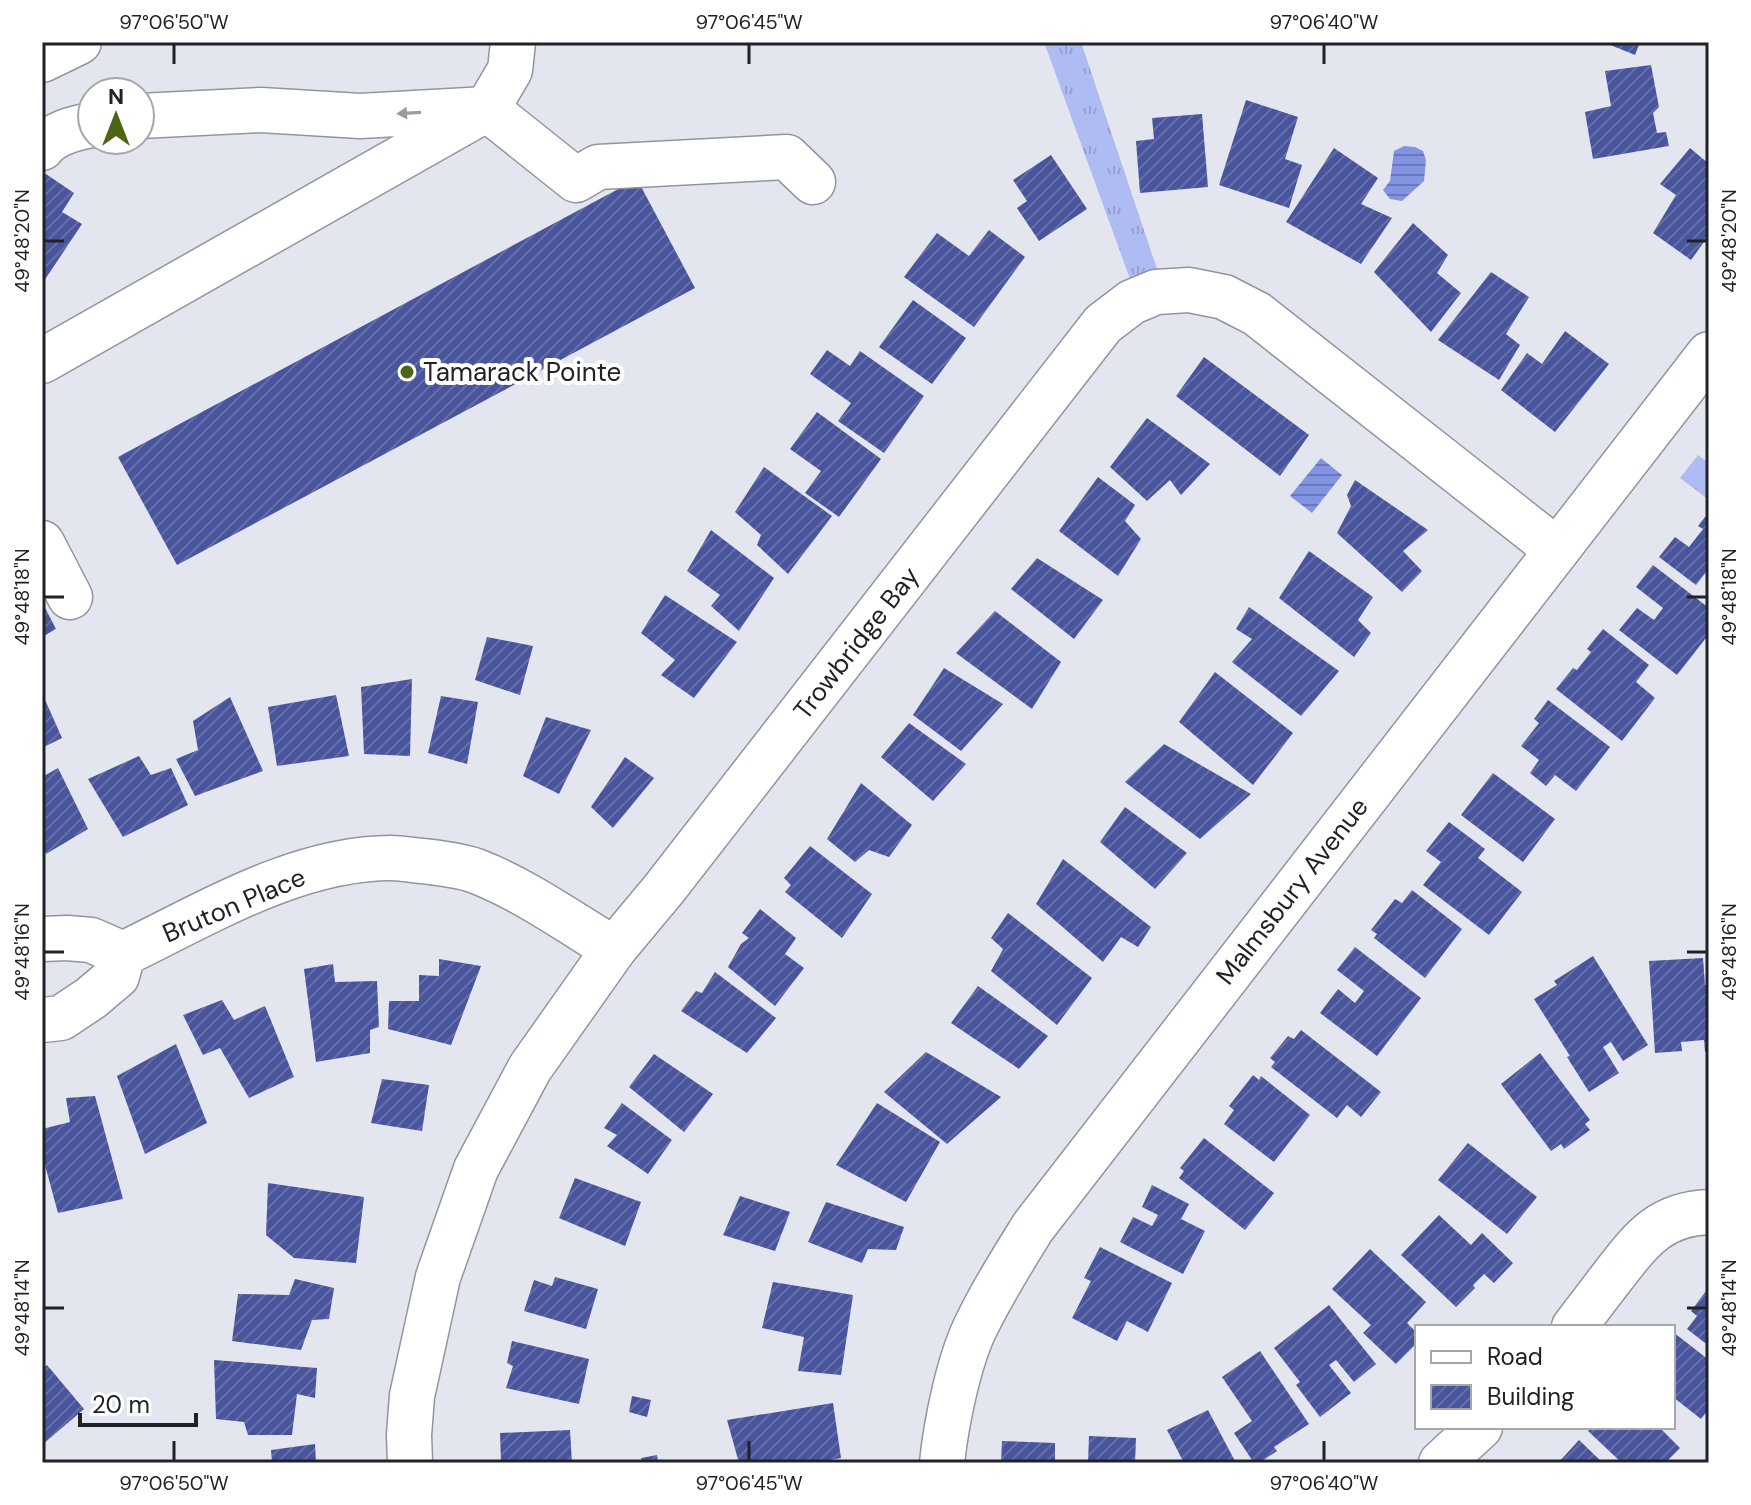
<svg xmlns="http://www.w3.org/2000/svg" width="1751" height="1505" viewBox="0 0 1751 1505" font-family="'DM Sans',sans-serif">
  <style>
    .grass { fill: url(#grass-tufts) }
    .water { fill: url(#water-rules) }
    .building { fill: url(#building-hatch) }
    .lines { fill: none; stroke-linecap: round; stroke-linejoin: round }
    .minor-casing { stroke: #92959d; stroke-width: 47 }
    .major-casing { stroke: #92959d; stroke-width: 47 }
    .minor { stroke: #fff; stroke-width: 44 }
    .major { stroke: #fff; stroke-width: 44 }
    .oneway { fill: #9b9c9d }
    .ticks { fill: none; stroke: #212225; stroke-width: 3 }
    .poi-dot { fill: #4d6514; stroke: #fff; stroke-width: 3 }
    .labels { text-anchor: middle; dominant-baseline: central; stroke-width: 8; stroke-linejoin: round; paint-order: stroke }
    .poi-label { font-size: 26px; fill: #212225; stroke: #fff; text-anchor: start }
    .street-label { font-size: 26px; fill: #212225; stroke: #fff }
    .neatline { fill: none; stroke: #212225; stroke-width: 3 }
    .ticks-label { font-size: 20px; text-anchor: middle; fill: #212225 }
  </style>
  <defs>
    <pattern id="grass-tufts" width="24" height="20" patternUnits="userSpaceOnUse" patternTransform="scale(2)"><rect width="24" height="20" fill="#afbcf4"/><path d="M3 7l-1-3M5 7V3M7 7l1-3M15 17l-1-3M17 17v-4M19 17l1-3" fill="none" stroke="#96a1d1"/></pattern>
    <pattern id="water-rules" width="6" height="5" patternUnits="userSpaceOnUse" patternTransform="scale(2)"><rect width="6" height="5" fill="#8393e3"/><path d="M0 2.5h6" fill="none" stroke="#6b78b8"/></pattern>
    <pattern id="building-hatch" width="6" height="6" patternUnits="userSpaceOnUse" patternTransform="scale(2)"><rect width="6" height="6" fill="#48549d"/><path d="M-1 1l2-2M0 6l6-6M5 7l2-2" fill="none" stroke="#656ea5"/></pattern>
  </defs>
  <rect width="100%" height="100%" fill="#e4e6ef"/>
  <g class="grass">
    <polygon points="1044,42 1081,42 1157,269 1130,279"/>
    <polygon points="1698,455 1709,463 1709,500 1680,478"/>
  </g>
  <g class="water">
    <polygon points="1404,146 1415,147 1423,151 1426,160 1424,181 1402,201 1390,199 1383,190 1390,181 1394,151"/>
    <polygon points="1321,458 1342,475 1312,513 1290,496"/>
  </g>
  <g class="building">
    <polygon points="1603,42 1640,42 1635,55"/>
    <polygon points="1651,65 1659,107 1653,113 1657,133 1666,132 1669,146 1593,159 1585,112 1611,106 1605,71"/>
    <polygon points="1246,100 1298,117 1285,159 1302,165 1289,208 1219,185"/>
    <polygon points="1202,114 1208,187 1140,193 1136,141 1154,139 1152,118"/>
    <polygon points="1334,148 1378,178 1361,204 1392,218 1361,264 1286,222"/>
    <polygon points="1690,148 1709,164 1707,173 1709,176 1709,235 1691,260 1653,233 1676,195 1660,184"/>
    <polygon points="1051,155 1087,209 1039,241 1017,208 1027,201 1013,180"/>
    <polygon points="46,174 74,193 62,212 82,224 42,284 42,179"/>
    <polygon points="637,179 695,288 177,565 118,457"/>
    <polygon points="1413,223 1448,255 1437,273 1461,293 1431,332 1374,272"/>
    <polygon points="989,230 1025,257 974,327 904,277 937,233 969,256"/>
    <polygon points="1491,272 1529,297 1506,334 1520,345 1499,380 1438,340"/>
    <polygon points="913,300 966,338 932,384 879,347"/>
    <polygon points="1565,331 1609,364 1555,432 1501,390 1527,353 1542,364"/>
    <polygon points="827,350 850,366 860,351 924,396 884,453 838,421 851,403 810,374"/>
    <polygon points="1204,357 1309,435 1280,476 1176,396"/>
    <polygon points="817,412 881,459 839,517 805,493 821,471 790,449"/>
    <polygon points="1147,418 1210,464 1181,495 1170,480 1147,501 1110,467"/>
    <polygon points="764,467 832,516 788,574 757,545 761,535 735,512"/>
    <polygon points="1098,477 1135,505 1125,521 1141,539 1118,576 1059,531"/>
    <polygon points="1355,480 1428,530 1403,551 1422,571 1402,592 1337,533 1351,506 1347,495"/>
    <polygon points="1709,512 1709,574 1706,572 1696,585 1659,557 1675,537 1689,547 1703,529 1698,526"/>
    <polygon points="711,530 774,578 739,631 711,606 720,595 687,571"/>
    <polygon points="1309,551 1373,597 1358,620 1371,633 1354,657 1279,598"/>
    <polygon points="1037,558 1103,600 1074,639 1011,589"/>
    <polygon points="1653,565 1709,608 1709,634 1677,675 1619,630 1637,608 1654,620 1663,608 1636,587"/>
    <polygon points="665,595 737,642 694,698 661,675 675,660 641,633"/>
    <polygon points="42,602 56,629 42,637"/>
    <polygon points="1249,607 1339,671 1301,716 1232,662 1252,639 1236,629"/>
    <polygon points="995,611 1061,662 1032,709 956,653"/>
    <polygon points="1603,629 1649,665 1636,682 1655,698 1622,741 1556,689 1573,668 1577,670 1591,652 1587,649"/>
    <polygon points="487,637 533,646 520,695 475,680"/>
    <polygon points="944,668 1003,704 961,751 913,715"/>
    <polygon points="1215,672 1293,733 1253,785 1179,722"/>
    <polygon points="412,679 410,756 364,754 361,687"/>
    <polygon points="42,693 62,738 42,748"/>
    <polygon points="336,695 349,756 277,766 268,707"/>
    <polygon points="441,696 478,702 467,764 428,753"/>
    <polygon points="230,697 263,771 195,796 176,759 198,750 193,721"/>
    <polygon points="1548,700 1610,747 1576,791 1555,775 1546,786 1530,773 1539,760 1521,746 1539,723 1534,719"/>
    <polygon points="546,717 591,730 559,794 523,776"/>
    <polygon points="909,723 966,764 933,801 881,757"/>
    <polygon points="1164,744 1251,794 1200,839 1125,782"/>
    <polygon points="139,756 151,775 171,768 188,805 123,837 88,779"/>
    <polygon points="625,757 654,778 613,828 591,807"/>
    <polygon points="58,768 88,829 46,854 42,845 42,777"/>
    <polygon points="1493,773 1555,819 1523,862 1461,815"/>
    <polygon points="861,783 912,825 889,857 869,850 855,862 827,839"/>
    <polygon points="1125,807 1187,853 1155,889 1100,842"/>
    <polygon points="1449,822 1485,849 1478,858 1522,892 1489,935 1423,885 1441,862 1426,851"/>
    <polygon points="810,846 872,894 842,938 785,892 791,885 784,878"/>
    <polygon points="1063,859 1151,927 1138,947 1121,937 1103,962 1036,904"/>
    <polygon points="1412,890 1462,929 1425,978 1374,938 1377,934 1371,930 1395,899 1402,903"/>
    <polygon points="760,909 796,938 785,954 804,968 775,1006 728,967 741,944 749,938 742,933"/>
    <polygon points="1008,913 1092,978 1057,1025 991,971 1003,949 991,938"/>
    <polygon points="1355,947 1421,998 1377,1056 1320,1013 1338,989 1355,1003 1364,991 1337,970"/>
    <polygon points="1593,956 1648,1045 1623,1061 1611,1042 1603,1047 1619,1073 1589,1092 1567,1057 1570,1056 1534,999 1557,985 1554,981"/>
    <polygon points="1703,958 1705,985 1709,985 1709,1052 1705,1052 1704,1040 1681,1042 1682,1051 1655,1053 1649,961"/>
    <polygon points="439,959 481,966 451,1045 388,1029 389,1001 419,1001 419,975 439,976"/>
    <polygon points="333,964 335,982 377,981 379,1027 370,1030 370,1053 316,1062 304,969"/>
    <polygon points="715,972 776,1018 747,1053 681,1011 696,991 702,993"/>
    <polygon points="978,986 1048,1036 1019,1069 951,1023"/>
    <polygon points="222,1000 234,1020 265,1006 294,1077 249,1098 220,1048 203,1055 183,1015"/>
    <polygon points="1301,1030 1381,1092 1361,1117 1347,1105 1337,1118 1271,1067 1275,1062 1270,1058 1288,1036 1294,1039"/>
    <polygon points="176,1044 207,1123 145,1154 117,1076"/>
    <polygon points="926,1052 1001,1097 947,1144 884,1092"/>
    <polygon points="1540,1053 1590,1120 1585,1124 1590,1130 1564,1149 1561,1144 1551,1151 1501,1084"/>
    <polygon points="654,1054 713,1094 684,1132 629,1087"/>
    <polygon points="1253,1075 1259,1080 1261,1076 1310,1115 1274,1162 1224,1124 1234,1110 1229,1106"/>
    <polygon points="382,1079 429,1085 422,1131 371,1123"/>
    <polygon points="95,1096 123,1199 58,1213 42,1154 42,1129 70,1122 66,1098"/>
    <polygon points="622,1103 672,1140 648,1174 607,1146 617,1135 604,1128"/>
    <polygon points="877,1103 940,1142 906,1202 836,1165"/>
    <polygon points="1204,1138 1274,1193 1245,1230 1179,1178 1184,1171 1180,1168"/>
    <polygon points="1468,1143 1537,1197 1507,1234 1438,1180"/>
    <polygon points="575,1178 641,1202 625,1246 559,1218"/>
    <polygon points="268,1183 364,1197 356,1263 294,1258 266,1235"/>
    <polygon points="1152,1185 1189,1204 1181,1219 1205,1231 1183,1274 1120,1242 1133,1217 1152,1226 1158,1215 1142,1207"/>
    <polygon points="740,1196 790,1212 775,1251 723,1235"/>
    <polygon points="826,1202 904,1227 896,1250 868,1249 862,1263 808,1242"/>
    <polygon points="1439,1215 1471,1245 1482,1233 1513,1263 1494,1283 1484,1274 1473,1285 1475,1288 1456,1307 1401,1255"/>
    <polygon points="1100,1247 1172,1283 1148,1332 1127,1321 1117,1341 1072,1318 1091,1281 1084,1278"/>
    <polygon points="1370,1249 1426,1302 1407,1323 1417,1333 1417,1343 1396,1364 1363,1333 1371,1325 1332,1289"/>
    <polygon points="555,1277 598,1289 586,1329 524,1311 534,1280 552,1286"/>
    <polygon points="295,1279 334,1288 329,1319 312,1320 301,1350 232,1341 238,1294 289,1295"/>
    <polygon points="773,1282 853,1295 841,1375 798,1371 804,1337 762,1328"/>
    <polygon points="1709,1287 1709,1346 1687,1329 1697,1316 1691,1311"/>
    <polygon points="1329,1305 1376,1364 1354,1382 1336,1360 1329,1365 1351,1393 1320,1417 1296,1385 1300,1382 1274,1348"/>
    <polygon points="1673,1332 1709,1360 1709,1409 1701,1419 1673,1397"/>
    <polygon points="512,1341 589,1359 579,1404 506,1388 513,1366 507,1363"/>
    <polygon points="1260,1351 1309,1424 1274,1447 1277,1451 1259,1463 1254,1463 1234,1433 1252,1421 1222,1377"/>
    <polygon points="214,1360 317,1368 315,1398 297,1394 292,1435 248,1435 244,1422 216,1419"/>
    <polygon points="47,1365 84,1409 42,1445 42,1369"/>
    <polygon points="632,1396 651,1400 647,1417 629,1412"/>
    <polygon points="833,1403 841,1458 815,1463 739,1463 727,1420"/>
    <polygon points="1208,1410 1236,1463 1184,1463 1167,1430"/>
    <polygon points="1592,1427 1659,1427 1680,1448 1665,1463 1622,1463 1588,1431"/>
    <polygon points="570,1430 572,1463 501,1463 500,1433"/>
    <polygon points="1089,1436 1136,1438 1135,1463 1088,1463"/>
    <polygon points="1579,1440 1603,1463 1558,1463"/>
    <polygon points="1002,1441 1055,1443 1055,1463 1001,1463"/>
    <polygon points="315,1444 316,1463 272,1463 271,1450"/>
    <polygon points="657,1455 658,1463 642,1463 641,1458"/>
  </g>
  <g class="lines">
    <defs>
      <g id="minor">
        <polyline points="140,116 261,110 360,116 487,109 576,180 598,167 787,157 813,182"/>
        <path d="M42,148C53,133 75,128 92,125"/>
        <polyline points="42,361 487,109 510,70 513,42"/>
        <polyline points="42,543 70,597"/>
        <path d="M42,939L67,938L91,940L123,954C206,914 297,858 391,858C401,858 412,860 422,861C439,863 459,865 476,871C525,890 569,922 614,949"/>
        <polyline points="42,1020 61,1018 91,998 117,976 123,954"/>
        <path d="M1574,1327C1587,1310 1600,1293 1613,1276C1641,1240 1659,1214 1709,1212"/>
        <polyline points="410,1463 409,1435 412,1396 438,1277 476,1169 530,1068 614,949 664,889 1103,324 1132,302 1156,292 1189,290 1224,297 1257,314 1557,550"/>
        <path d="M942,1463C946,1424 958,1365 974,1330C991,1294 1012,1261 1033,1227L1709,354"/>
        <polyline points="1441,1463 1480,1427"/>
      </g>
      <polyline id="major" points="42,60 79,42"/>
    </defs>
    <use href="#minor" class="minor-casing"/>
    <use href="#major" class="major-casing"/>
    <use href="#minor" class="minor"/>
    <use href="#major" class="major"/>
  </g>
  <defs><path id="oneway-solid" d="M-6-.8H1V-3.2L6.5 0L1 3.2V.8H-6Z" transform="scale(2)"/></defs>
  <use class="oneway" href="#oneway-solid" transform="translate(409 113) rotate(177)"/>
  <path class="ticks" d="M174,44V64M749,44V64M1324,44V64M44,241H64M1687,241H1707M44,597H64M1687,597H1707M44,952H64M1687,952H1707M44,1308H64M1687,1308H1707M174,1441V1461M749,1441V1461M1324,1441V1461"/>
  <circle class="poi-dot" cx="407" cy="372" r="8"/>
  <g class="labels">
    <g class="poi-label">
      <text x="423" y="372">Tamarack Pointe</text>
    </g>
    <g class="street-label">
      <text transform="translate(856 643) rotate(-52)">Trowbridge Bay</text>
      <text transform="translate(1292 891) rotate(-52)">Malmsbury Avenue</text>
      <text transform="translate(234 905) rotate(-23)">Bruton Place</text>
    </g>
  </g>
  <rect width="1751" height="1505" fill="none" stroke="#ffffff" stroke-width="88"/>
  <rect x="1415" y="1325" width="260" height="104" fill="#ffffff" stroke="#a6a7a8" stroke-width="2"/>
  <rect x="1431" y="1351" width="40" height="12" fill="#ffffff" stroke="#a6a7a8" stroke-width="2"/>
  <text x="1487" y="1365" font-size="24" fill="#212225">Road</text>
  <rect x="1431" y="1385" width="40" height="24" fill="url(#building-hatch)" stroke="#a6a7a8" stroke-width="2"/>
  <text x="1487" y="1405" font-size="24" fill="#212225">Building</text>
  <g transform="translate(116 116)"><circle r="38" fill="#ffffff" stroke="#a6a7a8" stroke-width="2"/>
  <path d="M0-6L14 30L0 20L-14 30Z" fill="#4d6514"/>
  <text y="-12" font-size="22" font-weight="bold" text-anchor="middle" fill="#212225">N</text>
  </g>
  <path d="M80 1413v12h116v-12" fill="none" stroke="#212225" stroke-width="4"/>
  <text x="92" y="1413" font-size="24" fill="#212225" stroke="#ffffff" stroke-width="6" paint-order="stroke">20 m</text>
  <rect x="44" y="44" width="1663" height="1417" class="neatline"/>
  <g class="ticks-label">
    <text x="174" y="29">97°06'50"W</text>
    <text x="749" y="29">97°06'45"W</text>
    <text x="1324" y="29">97°06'40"W</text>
    <text transform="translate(22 241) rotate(-90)" y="7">49°48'20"N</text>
    <text transform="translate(1729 241) rotate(-90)" y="7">49°48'20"N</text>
    <text transform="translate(22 597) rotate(-90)" y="7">49°48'18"N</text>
    <text transform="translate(1729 597) rotate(-90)" y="7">49°48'18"N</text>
    <text transform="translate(22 952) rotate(-90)" y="7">49°48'16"N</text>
    <text transform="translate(1729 952) rotate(-90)" y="7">49°48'16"N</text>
    <text transform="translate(22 1308) rotate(-90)" y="7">49°48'14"N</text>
    <text transform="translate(1729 1308) rotate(-90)" y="7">49°48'14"N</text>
    <text x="174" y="1490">97°06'50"W</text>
    <text x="749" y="1490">97°06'45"W</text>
    <text x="1324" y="1490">97°06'40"W</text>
  </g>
</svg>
